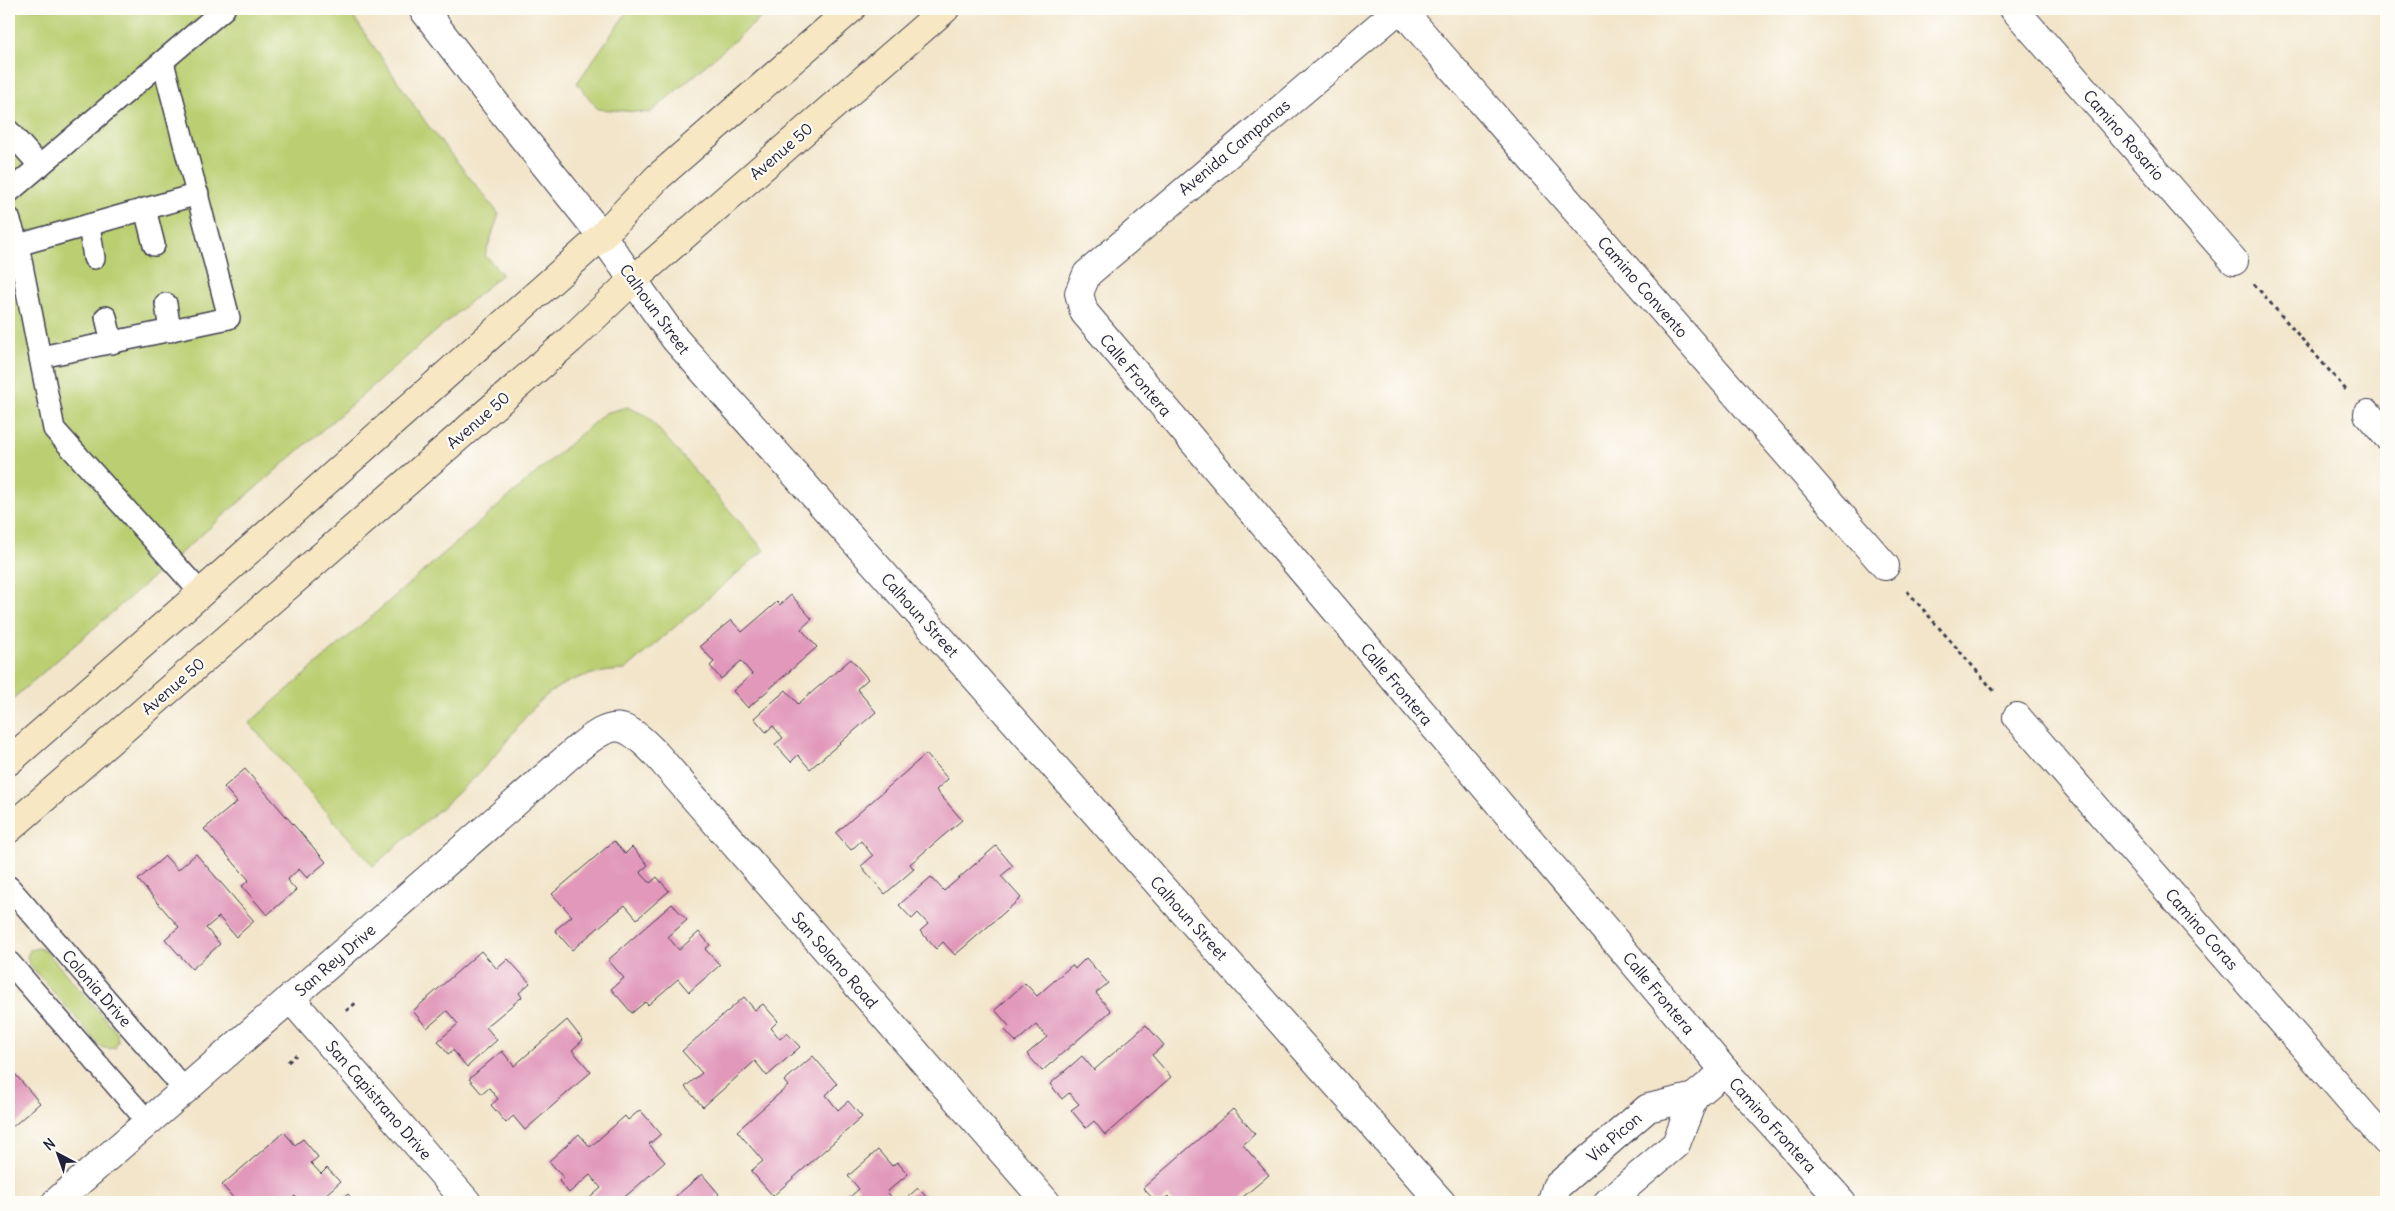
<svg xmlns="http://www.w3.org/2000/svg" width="2395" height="1211" viewBox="0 0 2395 1211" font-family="Delius,sans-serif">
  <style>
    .green { fill: #bbcf72; stroke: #6e7856 }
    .building { fill: #e198ba }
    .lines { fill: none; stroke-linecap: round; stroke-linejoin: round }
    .service-casing { stroke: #413f50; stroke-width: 24 }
    .minor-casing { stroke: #413f50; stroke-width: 30 }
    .tertiary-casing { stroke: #413f50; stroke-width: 30 }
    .secondary-casing { stroke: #413f50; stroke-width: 30 }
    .path { stroke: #413f50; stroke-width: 3; stroke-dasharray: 4 4; stroke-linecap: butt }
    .service { stroke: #fff; stroke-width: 21 }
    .minor { stroke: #fff; stroke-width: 28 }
    .tertiary { stroke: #fff; stroke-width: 28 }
    .secondary { stroke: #f7e8c3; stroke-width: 28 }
    .labels { text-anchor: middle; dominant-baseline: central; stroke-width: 4.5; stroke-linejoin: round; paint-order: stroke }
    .street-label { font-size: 16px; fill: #22223b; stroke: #fdfcf7 }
  </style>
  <rect width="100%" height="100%" fill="#fdfcf7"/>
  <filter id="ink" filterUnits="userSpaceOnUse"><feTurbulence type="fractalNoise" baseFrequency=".02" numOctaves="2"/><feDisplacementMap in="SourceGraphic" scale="10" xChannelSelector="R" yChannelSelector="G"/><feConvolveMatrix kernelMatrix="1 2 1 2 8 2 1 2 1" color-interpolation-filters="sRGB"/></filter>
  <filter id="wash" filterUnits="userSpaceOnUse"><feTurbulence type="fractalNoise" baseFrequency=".0096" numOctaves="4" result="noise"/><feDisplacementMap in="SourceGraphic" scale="20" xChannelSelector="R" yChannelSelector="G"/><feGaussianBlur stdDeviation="1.12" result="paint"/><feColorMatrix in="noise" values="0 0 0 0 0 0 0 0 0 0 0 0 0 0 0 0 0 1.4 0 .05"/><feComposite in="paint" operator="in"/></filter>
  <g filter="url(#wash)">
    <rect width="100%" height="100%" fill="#f2e5ca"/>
    <g class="green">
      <polygon points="9,9 348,9 429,127 499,214 485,255 502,274 9,702"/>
      <polygon points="629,9 771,9 650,113 598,109 577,83"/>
      <path d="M627,407L647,416L764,550L625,670C533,674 530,724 474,778C442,809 407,837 373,866L249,723L605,413Z"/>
      <polygon points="38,948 46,951 117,1033 118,1041 115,1048 109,1049 101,1047 30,965 27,957 30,950"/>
    </g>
    <g id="blocks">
      <g class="building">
        <polygon points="791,595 812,619 801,629 817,647 748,708 733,691 752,674 741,661 721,679 710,666 714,662 700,646 731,620 742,632 777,602 780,605"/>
        <polygon points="851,659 868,679 857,689 876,712 810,769 798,755 791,762 775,744 783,738 773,726 766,732 754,718 786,690 798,704"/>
        <polygon points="926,754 948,779 936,790 962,820 910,864 914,869 885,894 861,866 873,856 861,841 851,850 836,833"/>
        <polygon points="245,769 326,862 307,878 299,869 287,880 296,890 267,915 242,886 249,880 204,829 237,802 224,787"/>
        <polygon points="614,841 625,854 632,847 648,865 640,872 650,883 657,877 669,891 637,919 625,905 572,950 555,930 572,916 552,894"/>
        <polygon points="996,846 1013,866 1001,876 1021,898 955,955 943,942 936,949 920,931 928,924 918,913 912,919 899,905 931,877 944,891"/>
        <polygon points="196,854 254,921 236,937 219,917 206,928 220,944 192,969 165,939 179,927 138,880 165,856 178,870"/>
        <polygon points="672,904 687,920 668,937 679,950 699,932 710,945 705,949 720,965 689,992 678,979 648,1005 645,1002 632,1013 611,989 624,978 608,960"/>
        <polygon points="481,951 497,969 508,959 530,983 519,993 522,997 486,1027 497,1040 467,1067 453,1050 448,1054 438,1041 458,1024 447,1011 427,1028 413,1011"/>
        <polygon points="1086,958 1108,983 1096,993 1111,1011 1042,1071 1027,1054 1047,1037 1036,1025 1016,1042 1005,1030 1009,1026 995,1010 1025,983 1037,996 1072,965 1075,969"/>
        <polygon points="744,997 755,1010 763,1004 778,1021 771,1028 780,1039 787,1033 800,1047 767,1076 755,1061 703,1107 685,1087 702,1073 682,1051"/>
        <polygon points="567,1020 583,1040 572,1050 591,1072 525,1130 513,1116 506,1123 491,1105 498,1099 489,1088 482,1094 469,1079 502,1051 514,1066"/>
        <polygon points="1146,1025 1164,1045 1152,1055 1171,1077 1105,1135 1094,1121 1086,1128 1071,1110 1079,1104 1069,1093 1062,1099 1050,1084 1082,1056 1094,1070"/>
        <polygon points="813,1056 837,1084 826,1095 838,1110 848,1101 862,1117 773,1196 751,1171 763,1161 737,1131 788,1086 784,1081"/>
        <polygon points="9,1067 40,1103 11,1128 9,1124"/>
        <polygon points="1233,1109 1255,1134 1243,1145 1269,1175 1237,1202 1174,1202 1168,1196 1161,1202 1156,1202 1143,1188"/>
        <polygon points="640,1110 661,1134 649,1144 665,1162 619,1202 585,1202 601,1188 590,1175 569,1193 559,1181 563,1177 549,1161 579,1134 590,1147 625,1116 628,1120"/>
        <polygon points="284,1132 295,1145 303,1139 318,1157 311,1163 321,1174 327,1168 340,1182 317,1202 300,1202 295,1196 288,1202 237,1202 222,1185"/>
        <polygon points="878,1150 892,1166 897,1162 908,1174 887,1192 896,1202 844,1202 859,1189 848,1176"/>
        <polygon points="702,1174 719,1194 710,1202 669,1202"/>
        <polygon points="918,1188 931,1202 902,1202"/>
        <polygon points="348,1194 355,1202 338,1202"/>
      </g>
    </g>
  </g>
  <g filter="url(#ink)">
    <use href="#blocks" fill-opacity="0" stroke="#413f50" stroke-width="1"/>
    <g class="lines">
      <defs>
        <g id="service">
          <polyline points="9,131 40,166"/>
          <polyline points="9,192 224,9"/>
          <polyline points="145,209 154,245"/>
          <polyline points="9,218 18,245 54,429 201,593"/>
          <polyline points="89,225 94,258"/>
          <polyline points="18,245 198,194"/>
          <polyline points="166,304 170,331"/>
          <polyline points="106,317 112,343"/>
          <polyline points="41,357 229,318 163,62"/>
          <polyline points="9,887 185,1090"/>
          <polyline points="9,962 148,1122"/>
        </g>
        <g id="minor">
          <polyline points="1399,9 1087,274 1079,293 1084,312 1725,1071 1842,1202"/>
          <polyline points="1401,9 1885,566"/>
          <polyline points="2014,9 2234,261"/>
          <polyline points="2368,414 2386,435"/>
          <polyline points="2017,717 2386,1141"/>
          <polyline points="290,998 467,1202"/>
          <path d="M56,1202L577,749C614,719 623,720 656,754L1046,1202"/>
          <polyline points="1552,1202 1556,1187 1648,1108 1694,1097"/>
          <polyline points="1608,1202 1676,1144 1694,1097 1725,1071"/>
        </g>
        <polyline id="tertiary" points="423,9 496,104 602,236 675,339 1441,1202"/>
        <g id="secondary">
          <polyline points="9,761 201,593 602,236 658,177 851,9"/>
          <polyline points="9,829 571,339 633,280 945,9"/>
        </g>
      </defs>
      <use href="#service" class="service-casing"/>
      <use href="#minor" class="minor-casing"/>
      <use href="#tertiary" class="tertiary-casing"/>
      <use href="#secondary" class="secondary-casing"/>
      <g class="path">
        <polyline points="2254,284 2347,391"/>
        <polyline points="1907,591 1996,693"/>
        <polyline points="346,1011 357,1002"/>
        <polyline points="288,1062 296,1055"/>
      </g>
      <use href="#service" class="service"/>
      <use href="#minor" class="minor"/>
      <use href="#tertiary" class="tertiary"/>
      <use href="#secondary" class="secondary"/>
    </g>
  </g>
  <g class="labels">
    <g class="street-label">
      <text transform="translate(2124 135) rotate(49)">Camino Rosario</text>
      <text transform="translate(1234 147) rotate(-40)">Avenida Campanas</text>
      <text transform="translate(781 151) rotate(-41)">Avenue 50</text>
      <text transform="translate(1643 287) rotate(49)">Camino Convento</text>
      <text transform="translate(655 309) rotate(54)">Calhoun Street</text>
      <text transform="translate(1136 375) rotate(50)">Calle Frontera</text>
      <text transform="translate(478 420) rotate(-41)">Avenue 50</text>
      <text transform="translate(920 615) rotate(48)">Calhoun Street</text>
      <text transform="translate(1397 684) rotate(50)">Calle Frontera</text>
      <text transform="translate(173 686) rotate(-41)">Avenue 50</text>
      <text transform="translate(1189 918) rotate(48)">Calhoun Street</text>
      <text transform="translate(2202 929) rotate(49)">Camino Coras</text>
      <text transform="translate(335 960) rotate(-41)">San Rey Drive</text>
      <text transform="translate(835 960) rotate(49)">San Solano Road</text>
      <text transform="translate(97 988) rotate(49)">Colonia Drive</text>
      <text transform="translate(1659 993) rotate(50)">Calle Frontera</text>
      <text transform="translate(379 1100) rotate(49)">San Capistrano Drive</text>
      <text transform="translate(1773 1125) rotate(48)">Camino Frontera</text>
      <text transform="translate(1614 1137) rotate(-41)">Via Picon</text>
    </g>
  </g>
  <rect width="2395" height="1211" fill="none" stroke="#fdfcf7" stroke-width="30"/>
  <g transform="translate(58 1154) rotate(319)" stroke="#fdfcf7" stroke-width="4" paint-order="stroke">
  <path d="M0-4L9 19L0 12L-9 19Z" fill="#22223b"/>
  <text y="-8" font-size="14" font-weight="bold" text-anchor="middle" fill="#22223b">N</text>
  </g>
</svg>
